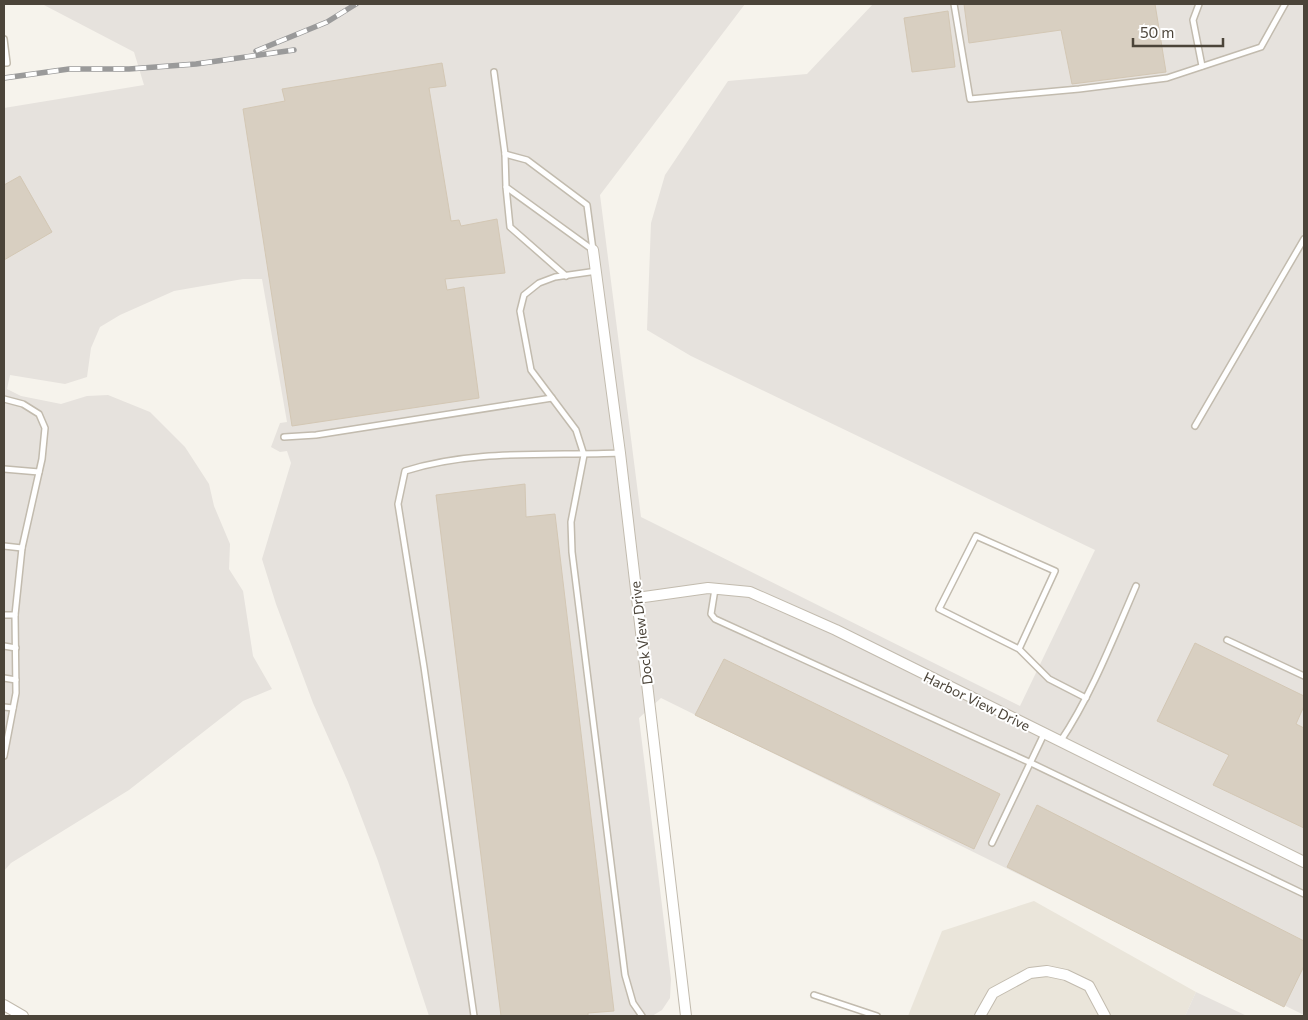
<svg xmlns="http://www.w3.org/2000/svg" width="1308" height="1020" viewBox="0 0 1308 1020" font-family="Commissioner,sans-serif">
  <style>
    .residential { fill: #eae5da }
    .industrial { fill: #e6e2dd }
    .building { fill: #d8cfc1; stroke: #d3c7b4 }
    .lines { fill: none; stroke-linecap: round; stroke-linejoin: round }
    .lane-casing { stroke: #c2bbae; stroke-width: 8 }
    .street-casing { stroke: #c2bbae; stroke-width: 12 }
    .lane { stroke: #fff; stroke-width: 5 }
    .street { stroke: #fff; stroke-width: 10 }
    .rail-casing { stroke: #9a9a9a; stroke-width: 5.5 }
    .rail { stroke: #fff; stroke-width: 4; stroke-dasharray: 11; stroke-linecap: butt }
    .labels { text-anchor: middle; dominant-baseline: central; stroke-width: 4; stroke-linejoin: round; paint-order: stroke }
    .street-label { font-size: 14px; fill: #4b4439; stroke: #fff }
  </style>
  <rect width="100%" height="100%" fill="#f6f3ec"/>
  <polygon class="residential" points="1034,901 1196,992 1185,1016 908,1016 942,931"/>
  <g class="industrial">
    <polygon points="42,4 745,4 600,195 641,517 1020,706 1095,550 691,356 647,330 651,223 665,175 728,81 807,74 873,4 1304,4 1304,1015 661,698 639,718 671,979 670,998 662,1010 652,1016 429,1016 378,861 348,782 313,703 276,604 262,559 291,463 287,451 280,452 271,447 280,423 287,422 262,279 243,279 174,291 120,315 100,327 91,348 87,377 65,384 10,375 7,389 21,396 61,404 87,396 108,395 150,412 185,447 209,484 214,506 230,544 229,569 243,591 253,656 272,689 243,701 129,790 11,863 4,871 4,108 144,85 134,52"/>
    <polygon points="1196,992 1247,1016 1185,1016"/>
  </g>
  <g class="building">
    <polygon points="964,4 1155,4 1166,72 1072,84 1061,30 969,43"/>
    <polygon points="948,11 955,67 912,72 904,18"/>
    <polygon points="442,63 446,86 429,88 451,221 459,220 461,226 497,219 505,273 445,279 447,290 464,287 479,398 292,426 243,109 285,101 282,89"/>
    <polygon points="20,176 52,232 4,260 4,185"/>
    <polygon points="525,484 526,517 555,514 614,1011 588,1013 588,1016 501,1016 436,495"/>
    <polygon points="1195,643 1304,696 1304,706 1296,724 1304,728 1304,828 1213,785 1229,755 1157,721"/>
    <polygon points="724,659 1000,794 974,849 695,715"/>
    <polygon points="1037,805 1304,941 1304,966 1284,1007 1007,867"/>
  </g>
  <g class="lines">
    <defs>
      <g id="lane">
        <polyline points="954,4 970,99 1079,89 1167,78 1261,47 1285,4"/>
        <polyline points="1199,4 1193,20 1202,66"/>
        <polyline points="4,39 7,63 4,63"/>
        <polyline points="494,72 505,154 506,187 593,250"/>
        <polyline points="505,154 527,160 587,205 593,250"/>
        <polyline points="506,187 510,227 566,276"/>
        <polyline points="597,271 555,277 539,283 524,295 520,311 531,370 576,430 584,455 571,522 572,552 625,975 633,1003 642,1016"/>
        <polyline points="4,399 23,404 39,414 45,428 42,459 22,548 15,615 4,615"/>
        <polyline points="1195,426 1304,239"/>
        <polyline points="284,437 316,435 552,398"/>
        <polyline points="4,469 39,472"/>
        <polyline points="4,546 22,548"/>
        <polyline points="715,589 711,614 715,619 1031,763 1304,894"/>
        <polyline points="1227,640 1304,676"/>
        <polyline points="4,646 16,648"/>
        <polyline points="1019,649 1055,571 976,536 939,609 1019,649 1049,679 1086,698"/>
        <polyline points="4,678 16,680"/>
        <polyline points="4,707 13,708"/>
        <path d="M1060,742C1092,694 1113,639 1136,586"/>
        <polyline points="4,756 16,693 15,615"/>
        <polyline points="992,843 1044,734"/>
        <polyline points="814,995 877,1016"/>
        <path d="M474,1016L424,667L398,504L405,471C473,449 549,456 620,453"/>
      </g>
      <g id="street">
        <polyline points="593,250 620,453 686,1016"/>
        <polyline points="637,598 708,588 750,592 836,630 1304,862"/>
        <polyline points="4,1005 23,1016"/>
        <polyline points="980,1016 993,993 1030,973 1047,971 1066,975 1089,986 1105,1016"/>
      </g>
    </defs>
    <use href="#lane" class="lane-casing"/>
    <use href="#street" class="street-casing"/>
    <use href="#lane" class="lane"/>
    <use href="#street" class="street"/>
    <defs>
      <g id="rail">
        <polyline points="256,51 327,22 356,4"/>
        <polyline points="4,78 69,69 129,69 196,64 294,50"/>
      </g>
    </defs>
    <use href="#rail" class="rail-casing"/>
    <use href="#rail" class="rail"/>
  </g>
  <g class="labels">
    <g class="street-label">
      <text transform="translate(641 633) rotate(-97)">Dock View Drive</text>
      <text transform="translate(977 701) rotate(26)">Harbor View Drive</text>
    </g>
  </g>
  <rect width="1308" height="1020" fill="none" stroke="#4b4439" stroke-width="10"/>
  <path d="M1133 38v8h90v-8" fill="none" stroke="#4b4439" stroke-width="2.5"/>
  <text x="1140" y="38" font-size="15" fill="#4b4439" stroke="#ffffff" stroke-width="4" paint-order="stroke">50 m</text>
</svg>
